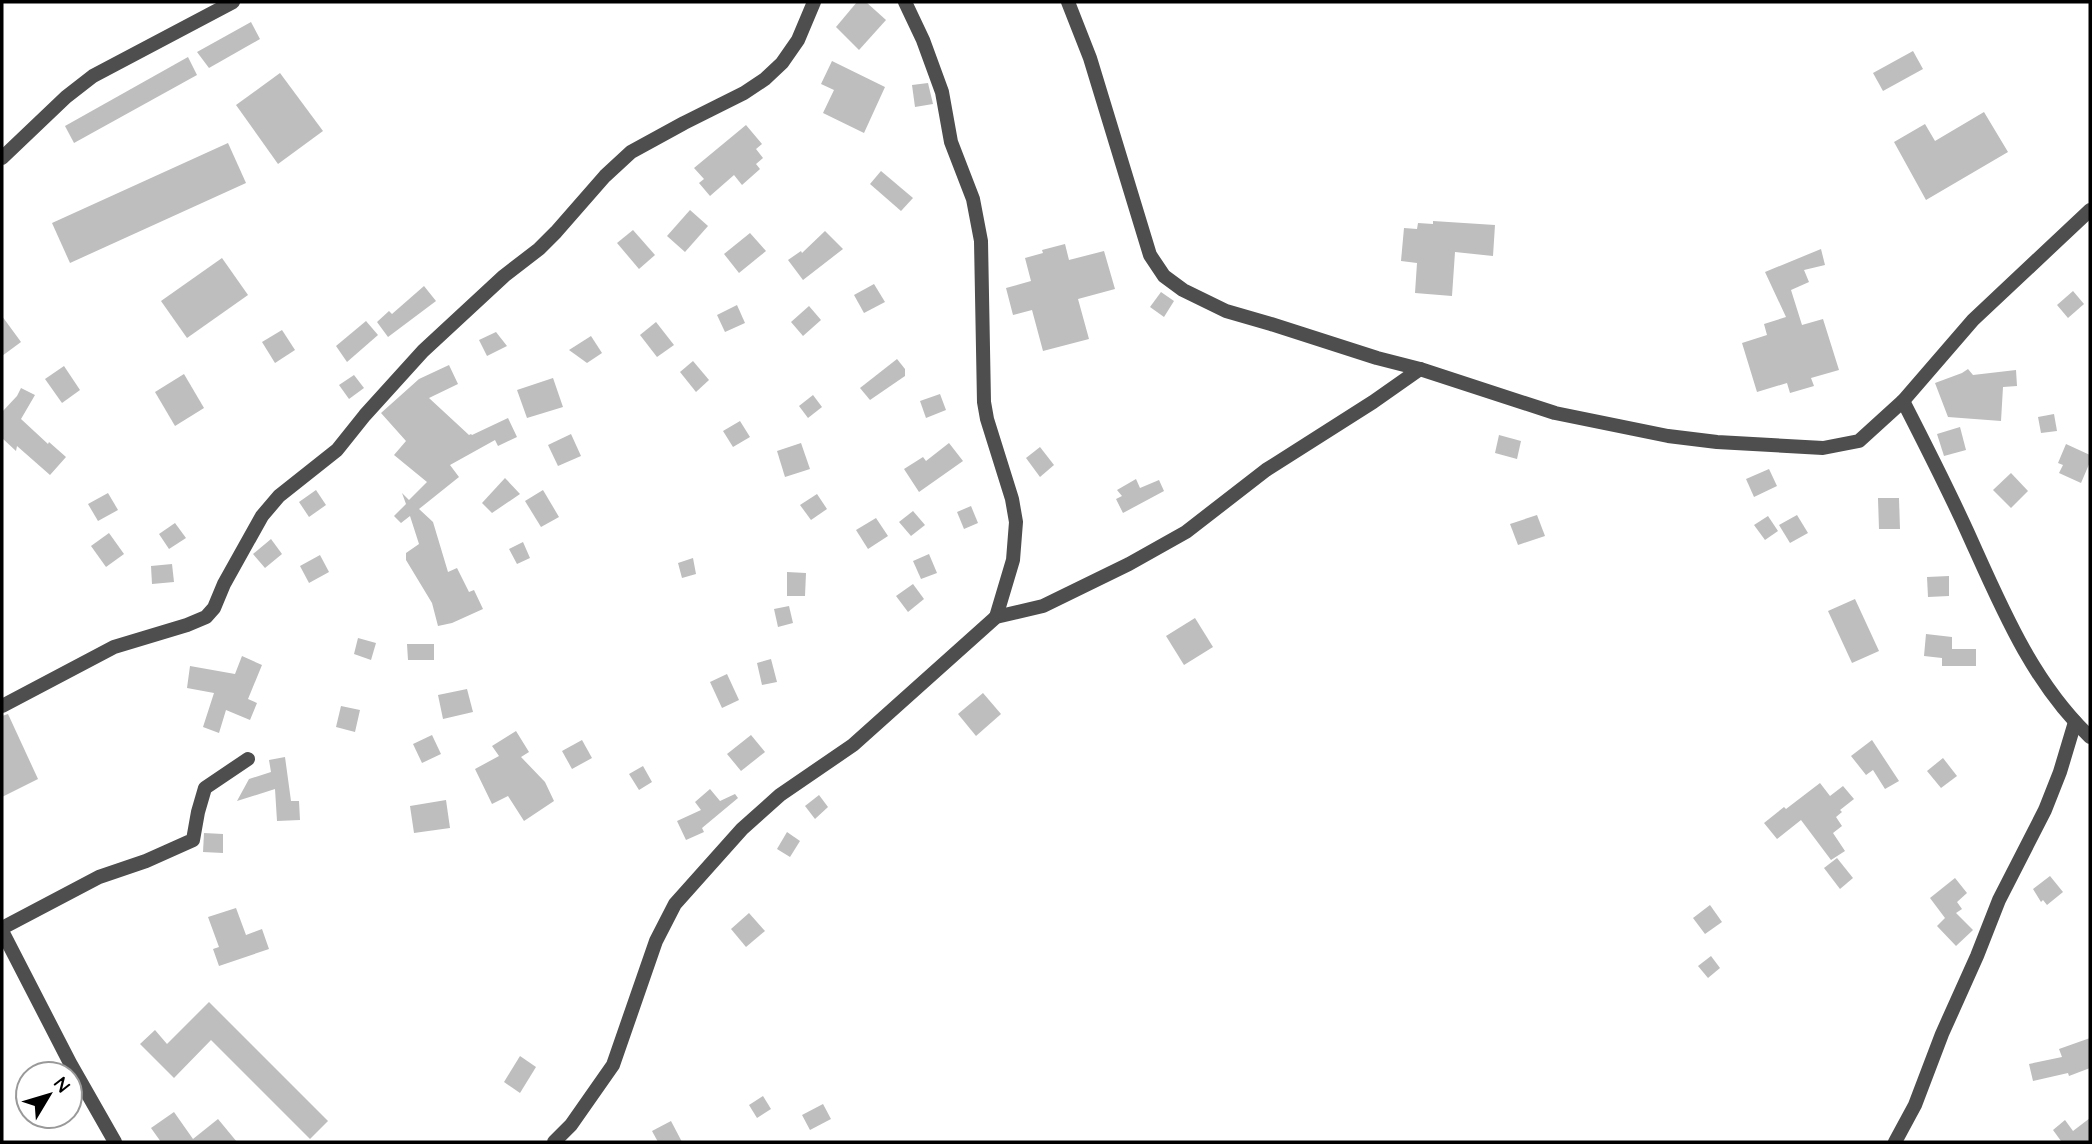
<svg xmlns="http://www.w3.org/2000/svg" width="2092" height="1144" viewBox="0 0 2092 1144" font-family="Quicksand,sans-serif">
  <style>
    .building { fill: #bebebe }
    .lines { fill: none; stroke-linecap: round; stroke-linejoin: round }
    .minor { stroke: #4e4e4e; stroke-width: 14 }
  </style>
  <rect width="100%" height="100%" fill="#fff"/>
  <g class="building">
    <polygon points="857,2 866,2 886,20 859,50 836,27"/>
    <polygon points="251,22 260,39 209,68 197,52"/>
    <polygon points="1913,51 1923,69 1883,91 1873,73"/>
    <polygon points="188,57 197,75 74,143 65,126"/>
    <polygon points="832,61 885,87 864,133 823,113 834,90 821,84"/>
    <polygon points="280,73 323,131 278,164 236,105"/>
    <polygon points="928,83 933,104 915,107 912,85"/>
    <polygon points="1984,112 2008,152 1926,200 1894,142 1925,124 1935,141"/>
    <polygon points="746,125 762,144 756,149 763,158 756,164 760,169 742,185 734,175 710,196 699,183 704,179 694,168"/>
    <polygon points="228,143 246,183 70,263 52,223"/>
    <polygon points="881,171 913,198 901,211 870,184"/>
    <polygon points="690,210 708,226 685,252 667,236"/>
    <polygon points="1433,221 1495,225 1493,256 1455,252 1452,296 1415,293 1417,263 1401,261 1404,228 1417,229 1418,223 1433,224"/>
    <polygon points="633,230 655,255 639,269 617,243"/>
    <polygon points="825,231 843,249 803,280 788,260 801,251 802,253"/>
    <polygon points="750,233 766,251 739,273 724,254"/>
    <polygon points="1065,244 1069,260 1104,251 1115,289 1078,299 1089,339 1043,351 1032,310 1013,315 1006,288 1031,281 1025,258 1043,253 1042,250"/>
    <polygon points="1821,249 1825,265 1804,270 1809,282 1791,290 1802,325 1823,319 1839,370 1811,378 1814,386 1790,393 1787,383 1757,392 1742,343 1767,335 1764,324 1786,317 1765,272"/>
    <polygon points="222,258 248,295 187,338 161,301"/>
    <polygon points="874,284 885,302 864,313 854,295"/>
    <polygon points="424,286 436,301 388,337 377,322 389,311 392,314"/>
    <polygon points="2073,291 2084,304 2068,318 2057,305"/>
    <polygon points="1161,292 1174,301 1164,317 1150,307"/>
    <polygon points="737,305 745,323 725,332 717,315"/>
    <polygon points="809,306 821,320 803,336 791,322"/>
    <polygon points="2,316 21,342 2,356"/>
    <polygon points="366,321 378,335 347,362 336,346"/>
    <polygon points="656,322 674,345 657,357 640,335"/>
    <polygon points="282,330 295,350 275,363 262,342"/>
    <polygon points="496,332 507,346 487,356 479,340"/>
    <polygon points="591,336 602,353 587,363 569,350"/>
    <polygon points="897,359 905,369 905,376 870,400 860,388"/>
    <polygon points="693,361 709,380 696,392 680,372"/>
    <polygon points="449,365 458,384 429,398 469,435 471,434 472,435 508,418 517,437 498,446 495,440 450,465 459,477 419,509 433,522 448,572 457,568 469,592 474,590 483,609 452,623 438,626 432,603 406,560 406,553 419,544 410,516 401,523 394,516 406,504 402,493 409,500 427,482 394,455 406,441 381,413 419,379"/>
    <polygon points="64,366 80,390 62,403 45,379"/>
    <polygon points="1968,369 1973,375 2016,370 2017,386 2003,387 2001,421 1948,417 1935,383 1962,373"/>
    <polygon points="184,374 204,408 175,426 155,392"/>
    <polygon points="354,375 364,388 349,399 339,385"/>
    <polygon points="553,378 563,407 527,418 517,390"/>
    <polygon points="21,388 35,395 21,419 48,444 49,442 66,457 50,475 17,446 16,451 2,438 2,412 17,396"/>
    <polygon points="940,394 946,410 926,418 920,401"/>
    <polygon points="813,395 822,407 808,418 799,406"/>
    <polygon points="2054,414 2057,431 2041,433 2038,417"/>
    <polygon points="740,421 750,437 733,447 723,431"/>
    <polygon points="1960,427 1966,450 1944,456 1937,434"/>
    <polygon points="571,434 581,456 558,466 548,445"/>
    <polygon points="1499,435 1521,441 1517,459 1495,453"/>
    <polygon points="801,443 810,469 785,477 777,451"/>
    <polygon points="949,443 963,461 919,492 904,469 923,457 926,461"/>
    <polygon points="2066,444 2090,455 2090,462 2081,483 2059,473 2063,465 2058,463"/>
    <polygon points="1040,447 1054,465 1040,477 1026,458"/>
    <polygon points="1769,469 1777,486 1754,497 1746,479"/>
    <polygon points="2011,473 2028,491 2011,508 1993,490"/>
    <polygon points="505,478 520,494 492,513 482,503"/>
    <polygon points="1136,479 1140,488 1159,480 1164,491 1123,513 1116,499 1122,496 1117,490"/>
    <polygon points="316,490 326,505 309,517 299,502"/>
    <polygon points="543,490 559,517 541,527 525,501"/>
    <polygon points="108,493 118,510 98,521 88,504"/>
    <polygon points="817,494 827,509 811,520 800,505"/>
    <polygon points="1878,498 1899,498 1900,529 1879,529"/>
    <polygon points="971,506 978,523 964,529 957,512"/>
    <polygon points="913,511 925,525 911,536 899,522"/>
    <polygon points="1537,515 1545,536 1518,545 1510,524"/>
    <polygon points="1797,515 1808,533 1790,543 1779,525"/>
    <polygon points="1768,516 1778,531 1765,540 1754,525"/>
    <polygon points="876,518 888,536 868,549 856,530"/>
    <polygon points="175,523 186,538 169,549 159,534"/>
    <polygon points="109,533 124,554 106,567 91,546"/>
    <polygon points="271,539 282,554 265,568 253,554"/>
    <polygon points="523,542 530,558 517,564 509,549"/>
    <polygon points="929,554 937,573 921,579 913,561"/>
    <polygon points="320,555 329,572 309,583 300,566"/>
    <polygon points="693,558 696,574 682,578 678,563"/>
    <polygon points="172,564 174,582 152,584 151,566"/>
    <polygon points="787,572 806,573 805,596 787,596"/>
    <polygon points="1949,576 1949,596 1928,597 1927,577"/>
    <polygon points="913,584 924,599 908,612 896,596"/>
    <polygon points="1855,599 1879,651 1852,663 1828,611"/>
    <polygon points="789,606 793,623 778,627 774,609"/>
    <polygon points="1195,618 1213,647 1184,665 1166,636"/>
    <polygon points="1926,634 1952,637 1952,649 1976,649 1976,666 1942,666 1942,658 1924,656"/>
    <polygon points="358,638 376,643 371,660 354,654"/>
    <polygon points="407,644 434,644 434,660 408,660"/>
    <polygon points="242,656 262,665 248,699 257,703 250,720 226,710 219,733 203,727 214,693 187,688 190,666 235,674"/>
    <polygon points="771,659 777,682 762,685 757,663"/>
    <polygon points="727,674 739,700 722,708 710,682"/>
    <polygon points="467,689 473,712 443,719 438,695"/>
    <polygon points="983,693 1001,714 976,736 958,714"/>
    <polygon points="341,706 360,710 355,732 336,727"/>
    <polygon points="8,714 38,779 2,797 2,716"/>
    <polygon points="516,731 529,752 521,757 545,782 554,801 524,821 508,796 492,804 475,769 499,756 492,746"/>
    <polygon points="432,735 441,754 422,763 413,744"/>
    <polygon points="751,735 765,752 741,771 727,754"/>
    <polygon points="582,740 592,758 572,769 562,751"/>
    <polygon points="1872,740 1899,781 1885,789 1873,770 1866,775 1851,756"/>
    <polygon points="285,757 291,801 299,801 300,820 277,821 275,789 237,801 249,779 271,772 269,760"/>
    <polygon points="1943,758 1957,776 1941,788 1927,771"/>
    <polygon points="643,766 652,782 639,790 629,774"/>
    <polygon points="1820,783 1830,796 1843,786 1854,799 1840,810 1842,812 1836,817 1842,826 1833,833 1845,851 1831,860 1801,820 1777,839 1764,823 1784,807 1786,809"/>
    <polygon points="710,789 720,801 735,794 738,798 702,828 704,832 686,840 677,821 701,810 695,802"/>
    <polygon points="819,795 828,807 815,819 805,806"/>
    <polygon points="446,800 450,828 414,833 410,806"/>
    <polygon points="787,832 800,841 790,857 777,849"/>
    <polygon points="204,833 223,834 223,853 203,852"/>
    <polygon points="1837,858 1853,878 1840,889 1824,868"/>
    <polygon points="2050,876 2063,892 2047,905 2043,900 2041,902 2033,889"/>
    <polygon points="1955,878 1967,893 1957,902 1962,909 1956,913 1973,930 1956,946 1937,926 1945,918 1930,898"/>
    <polygon points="1710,905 1722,922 1705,934 1693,918"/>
    <polygon points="236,908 246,935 262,929 269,949 219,966 213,949 219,947 208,917"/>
    <polygon points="749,913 765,931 746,947 731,929"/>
    <polygon points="1711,956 1720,968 1708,978 1698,966"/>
    <polygon points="209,1002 328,1121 310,1139 211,1040 174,1078 140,1044 155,1030 167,1044"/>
    <polygon points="2090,1038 2090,1068 2069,1076 2068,1073 2033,1081 2029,1064 2062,1057 2059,1049"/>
    <polygon points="520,1056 536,1067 520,1093 504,1082"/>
    <polygon points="763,1096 771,1109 757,1118 749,1105"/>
    <polygon points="823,1104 831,1119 810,1130 802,1115"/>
    <polygon points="174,1112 193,1139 218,1119 237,1142 161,1142 151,1128"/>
    <polygon points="2090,1118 2090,1142 2059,1142 2061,1141 2053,1130 2065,1120 2073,1131"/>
    <polygon points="671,1121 682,1142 658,1142 652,1131"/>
  </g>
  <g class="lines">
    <g class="minor">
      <polyline points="905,2 923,40 942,92 951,142 973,199 981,241 984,402 987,419 1012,499 1016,522 1013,560 996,617"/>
      <polyline points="1068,2 1090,58 1150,255 1164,276 1183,290 1226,311 1271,324 1377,358 1420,369 1555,413 1668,436 1717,442 1823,448 1859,441 1903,401 1973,320 2090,210"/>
      <polyline points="2,158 66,97 93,76 233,2"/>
      <path d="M1903,401C1925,444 1947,487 1967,531C2000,604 2031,681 2090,737"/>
      <polyline points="2,706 114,647 187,625 206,617 214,608 224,584 262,516 279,496 337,450 365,415 423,351 504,276 539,249 556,232 605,176 631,152 684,123 744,93 765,79 782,63 798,40 814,2"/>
      <polyline points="2,928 99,877 146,861 193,840 198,812 205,788 248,759"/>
      <polyline points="2,931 70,1063 115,1142"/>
      <polyline points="554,1142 571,1125 613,1065 656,941 675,904 742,829 780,795 853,745 996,617 1043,606 1129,564 1186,532 1266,470 1373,402 1420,369"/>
      <polyline points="1895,1142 1915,1105 1942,1034 1977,956 1999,900 2045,810 2060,772 2075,722"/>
    </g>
  </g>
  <rect width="2092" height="1144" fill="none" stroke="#000000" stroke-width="7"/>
  <g transform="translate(49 1095) rotate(52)"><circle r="33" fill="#ffffff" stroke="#999999" stroke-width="2"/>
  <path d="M0-5L12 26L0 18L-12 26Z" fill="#000000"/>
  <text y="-10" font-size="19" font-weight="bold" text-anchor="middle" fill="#000000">N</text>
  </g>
</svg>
